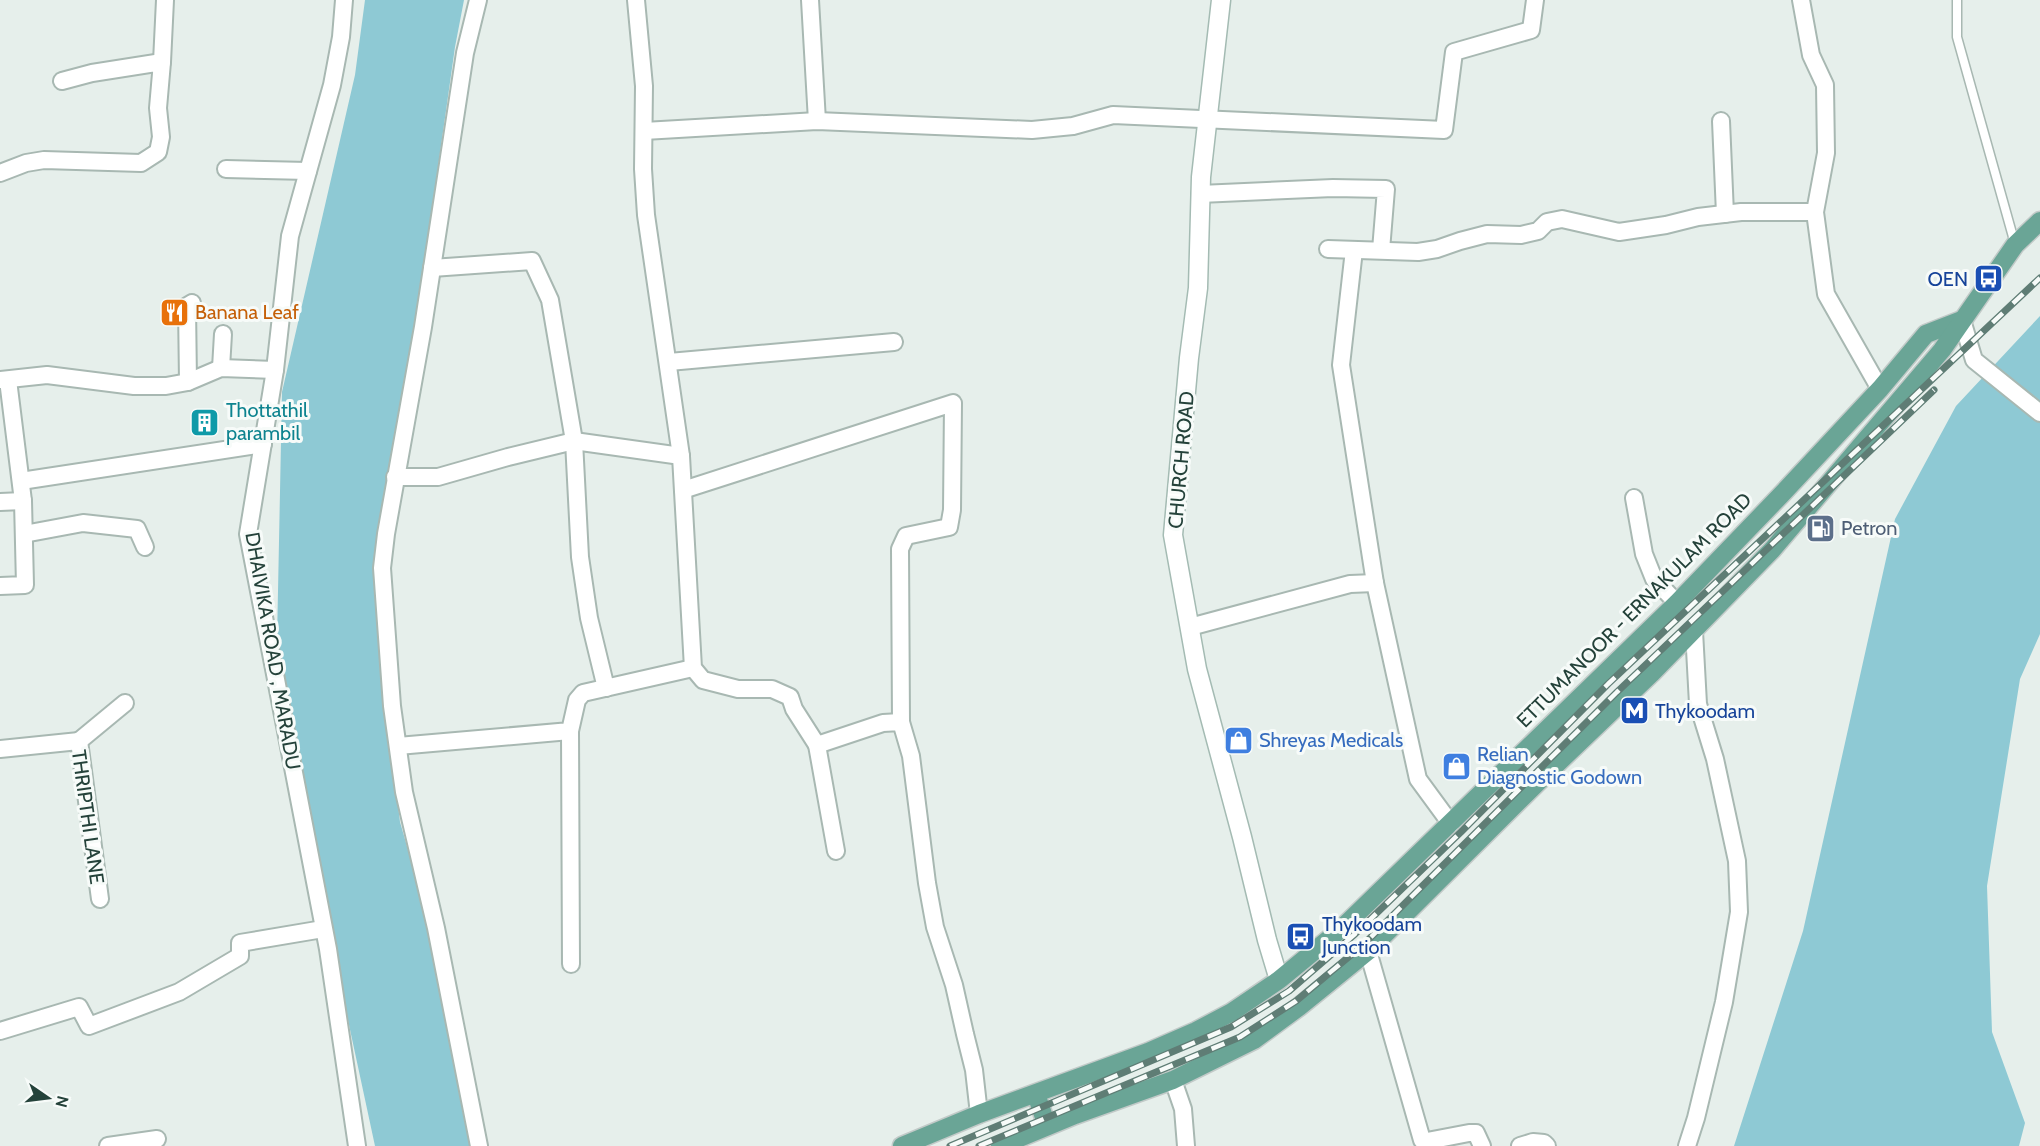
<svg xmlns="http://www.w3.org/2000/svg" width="2040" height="1146" viewBox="0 0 2040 1146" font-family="Cabin,sans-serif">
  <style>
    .water { fill: #8ec9d4 }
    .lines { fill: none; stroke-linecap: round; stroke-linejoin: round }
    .lane-casing { stroke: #a8b8b2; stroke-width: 11 }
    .street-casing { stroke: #a8b8b2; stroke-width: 20 }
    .secondary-casing { stroke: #a4bbb3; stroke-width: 21 }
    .primary-casing { stroke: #c2cac8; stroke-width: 21 }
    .lane { stroke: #fff; stroke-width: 8 }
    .street { stroke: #fff; stroke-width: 16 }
    .secondary { stroke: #fff; stroke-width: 18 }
    .primary { stroke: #6aa596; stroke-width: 18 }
    .rail-casing { stroke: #5f7d75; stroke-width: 7 }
    .rail { stroke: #f7fbf9; stroke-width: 4.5; stroke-dasharray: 14; stroke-linecap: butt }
    .labels { text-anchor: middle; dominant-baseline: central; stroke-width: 6; stroke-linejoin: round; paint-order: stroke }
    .transit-label { font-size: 20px; fill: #164399; stroke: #f7fbf9; text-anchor: start }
    .food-label { font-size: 20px; fill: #c56008; stroke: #f7fbf9; text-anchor: start }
    .culture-label { font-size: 20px; fill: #0d838f; stroke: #f7fbf9; text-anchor: start }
    .street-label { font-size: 20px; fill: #24423a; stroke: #f7fbf9 }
    .service-label { font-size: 20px; fill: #4e5e75; stroke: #f7fbf9; text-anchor: start }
    .shop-label { font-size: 20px; fill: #366cbe; stroke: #f7fbf9; text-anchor: start }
  </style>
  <rect width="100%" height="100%" fill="#e6efeb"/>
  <g class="water">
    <polygon points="365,0 464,0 455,47 425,259 374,566 386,700 400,822 433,937 474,1146 375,1146 331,941 277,641 282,392 355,75"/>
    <polygon points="2040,316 2040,634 2020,679 1987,886 1992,1032 2025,1123 2019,1146 1734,1146 1803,931 1895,519 1956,406"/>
  </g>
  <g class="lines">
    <defs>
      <polyline id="lane" points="1957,0 1957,37 2015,244"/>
      <g id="street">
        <polyline points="344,0 341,37 332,85 290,236 275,370 248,534 328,949 357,1146"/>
        <polyline points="478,0 465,53 423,327 386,534 382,568 392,706 404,792 436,928 479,1146"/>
        <polyline points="636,0 644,86 643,169 646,215 681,456 693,668 703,680 738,689 772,689 790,697 794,709 817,745 883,723 901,722 911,756 927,883 935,927 954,985 965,1034 974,1070 979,1114"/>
        <polyline points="810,0 817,121"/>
        <polyline points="1801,0 1811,55 1825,85 1826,153 1815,212 1826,294 1880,389"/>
        <polyline points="162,62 165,0"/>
        <polyline points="1721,121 1725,214"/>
        <polyline points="644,131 817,121 1032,130 1073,126 1113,115 1444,130 1454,52 1531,30 1535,0"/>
        <polyline points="226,169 308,171"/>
        <polyline points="0,173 26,163 44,160 141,163 158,152 161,137 158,108 162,62 92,73 62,81"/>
        <polyline points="1200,194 1333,188 1386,189 1381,250"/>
        <polyline points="1328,249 1418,252 1437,249 1460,241 1487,234 1521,235 1538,231 1547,222 1562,219 1619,232 1666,225 1698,217 1741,212 1815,212"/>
        <polyline points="1354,250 1341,365 1375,583 1418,779 1451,824"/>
        <polyline points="432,268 532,261 550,300 574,441 580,557 589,618 606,688"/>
        <polyline points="1962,320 1974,360 2040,413"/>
        <polyline points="669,362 894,342"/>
        <polyline points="221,368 223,334"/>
        <polyline points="0,380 47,375 134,386 166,386 188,382 221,368 275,370"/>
        <polyline points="188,382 187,306 192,303"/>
        <polyline points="395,477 438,477 508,457 574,441 681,456"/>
        <polyline points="21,481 263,444"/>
        <polyline points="683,490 953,403 952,510 949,527 906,536 900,549 901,722"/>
        <polyline points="1634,498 1644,554 1654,579 1677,603"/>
        <polyline points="0,502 23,501"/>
        <polyline points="24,534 83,523 137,529 145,547"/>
        <polyline points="0,586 25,585 23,501 8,380"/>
        <polyline points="1190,627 1350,584 1375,583"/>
        <polyline points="570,731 571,964"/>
        <polyline points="79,741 100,899"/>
        <polyline points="79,741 125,703"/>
        <polyline points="817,745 836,851"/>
        <polyline points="398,746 570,731 577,700 583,693 693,668"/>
        <polyline points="0,749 79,741"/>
        <polyline points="1368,951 1422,1140 1427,1141 1469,1133 1476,1133 1482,1146"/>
        <polyline points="0,1031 79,1007 89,1026 179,992 240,956 240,943 323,929"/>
        <polyline points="1173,1080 1183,1109 1186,1146"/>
        <polyline points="108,1146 157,1139"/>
        <polyline points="1520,1146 1533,1142 1544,1143 1547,1146"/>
        <polyline points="1687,1146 1696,1118 1724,1002 1739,912 1737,861 1715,759 1698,704 1694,631"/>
      </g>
      <polyline id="secondary" points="1221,0 1201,177 1198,288 1189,358 1173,535 1197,669 1242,837 1267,940 1279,980"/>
      <g id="primary">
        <polyline points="1036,1094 1047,1126"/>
        <polyline points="902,1146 979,1114 1148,1052 1196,1031 1232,1012 1279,980 1341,929 1677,603 1781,495 1880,389 1926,334 1962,320"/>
        <polyline points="1000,1146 1075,1115 1173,1080 1254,1040 1299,1007 1368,951 1538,782 1652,673 1772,550 1942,350 2015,245 2040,221"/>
      </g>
    </defs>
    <use href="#lane" class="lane-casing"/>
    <use href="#street" class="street-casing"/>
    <use href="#secondary" class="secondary-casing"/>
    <use href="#primary" class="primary-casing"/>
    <use href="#lane" class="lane"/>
    <use href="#street" class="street"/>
    <use href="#secondary" class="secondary"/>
    <use href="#primary" class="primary"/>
    <defs>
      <g id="rail">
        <polyline points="950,1146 1231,1027 1289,991 1355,934 1461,832 1608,684 2040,278"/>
        <polyline points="979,1146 1240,1037 1296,1001 1364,944 1617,692 1934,390"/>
      </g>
    </defs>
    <use href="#rail" class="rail-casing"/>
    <use href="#rail" class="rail"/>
  </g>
  <defs>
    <symbol id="bus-square" viewBox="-11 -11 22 22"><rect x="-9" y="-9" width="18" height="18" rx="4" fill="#1a4fb4" stroke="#f7fbf9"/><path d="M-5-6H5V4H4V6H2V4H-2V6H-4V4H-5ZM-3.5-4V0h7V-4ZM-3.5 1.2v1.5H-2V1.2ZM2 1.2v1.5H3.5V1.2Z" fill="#fff"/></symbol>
    <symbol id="restaurant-square" viewBox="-11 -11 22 22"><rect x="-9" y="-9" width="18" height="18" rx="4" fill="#e8710a" stroke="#f7fbf9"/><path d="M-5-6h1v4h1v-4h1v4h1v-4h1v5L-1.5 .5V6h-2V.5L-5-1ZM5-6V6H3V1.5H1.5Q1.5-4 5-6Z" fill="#fff"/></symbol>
    <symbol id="building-square" viewBox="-11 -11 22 22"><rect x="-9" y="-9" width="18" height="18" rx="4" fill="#0f9aa8" stroke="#f7fbf9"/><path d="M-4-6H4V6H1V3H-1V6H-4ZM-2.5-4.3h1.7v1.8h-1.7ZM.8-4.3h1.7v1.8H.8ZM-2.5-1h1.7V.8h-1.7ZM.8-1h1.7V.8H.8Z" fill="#fff"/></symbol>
    <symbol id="fuel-square" viewBox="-11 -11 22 22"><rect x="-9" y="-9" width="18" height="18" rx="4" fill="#5c6f8a" stroke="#f7fbf9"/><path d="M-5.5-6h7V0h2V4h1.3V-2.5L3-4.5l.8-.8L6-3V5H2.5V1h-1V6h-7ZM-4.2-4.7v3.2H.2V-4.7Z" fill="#fff"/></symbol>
    <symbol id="metro-square" viewBox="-11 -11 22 22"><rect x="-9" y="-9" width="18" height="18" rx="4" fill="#1a4fb4" stroke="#f7fbf9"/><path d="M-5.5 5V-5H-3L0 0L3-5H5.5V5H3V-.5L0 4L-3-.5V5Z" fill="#fff"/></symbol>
    <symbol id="shop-square" viewBox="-11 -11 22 22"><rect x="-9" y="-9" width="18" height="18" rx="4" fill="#3f7fe0" stroke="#f7fbf9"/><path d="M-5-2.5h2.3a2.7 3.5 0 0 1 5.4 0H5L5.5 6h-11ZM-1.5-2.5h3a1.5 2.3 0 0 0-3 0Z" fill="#fff"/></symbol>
  </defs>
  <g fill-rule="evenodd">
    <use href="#bus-square" x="1972" y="262" width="33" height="33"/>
    <use href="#restaurant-square" x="158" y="296" width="33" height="33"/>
    <use href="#building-square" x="188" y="406" width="33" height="33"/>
    <use href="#fuel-square" x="1804" y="512" width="33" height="33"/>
    <use href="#metro-square" x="1618" y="694" width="33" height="33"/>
    <use href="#shop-square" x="1222" y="724" width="33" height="33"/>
    <use href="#shop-square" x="1440" y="750" width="33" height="33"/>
    <use href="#bus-square" x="1284" y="920" width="33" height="33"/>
  </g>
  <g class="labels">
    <g class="transit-label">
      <text x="1968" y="279" text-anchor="end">OEN</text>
      <text x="1655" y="711">Thykoodam</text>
      <text x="1322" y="924">Thykoodam<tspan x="1322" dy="23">Junction</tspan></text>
    </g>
    <g class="food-label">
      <text x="195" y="312">Banana Leaf</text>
    </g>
    <g class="culture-label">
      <text x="226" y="410">Thottathil<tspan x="226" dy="23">parambil</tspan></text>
    </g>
    <g class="street-label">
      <text transform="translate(1181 460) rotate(-85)">CHURCH ROAD</text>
      <text transform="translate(1634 610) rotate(-45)">ETTUMANOOR - ERNAKULAM ROAD</text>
      <text transform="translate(273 651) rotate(80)">DHAIVIKA ROAD , MARADU</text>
      <text transform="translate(88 817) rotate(82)">THRIPTHI LANE</text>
    </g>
    <g class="service-label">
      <text x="1841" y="528">Petron</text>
    </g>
    <g class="shop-label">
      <text x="1259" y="740">Shreyas Medicals</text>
      <text x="1477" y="754">Relian<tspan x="1477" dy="23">Diagnostic Godown</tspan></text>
    </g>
  </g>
  <g transform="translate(48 1098) rotate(104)" stroke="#f7fbf9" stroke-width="4.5" paint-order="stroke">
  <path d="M0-4.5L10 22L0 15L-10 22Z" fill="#24423a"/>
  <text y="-9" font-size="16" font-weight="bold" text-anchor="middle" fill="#24423a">N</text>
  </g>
</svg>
